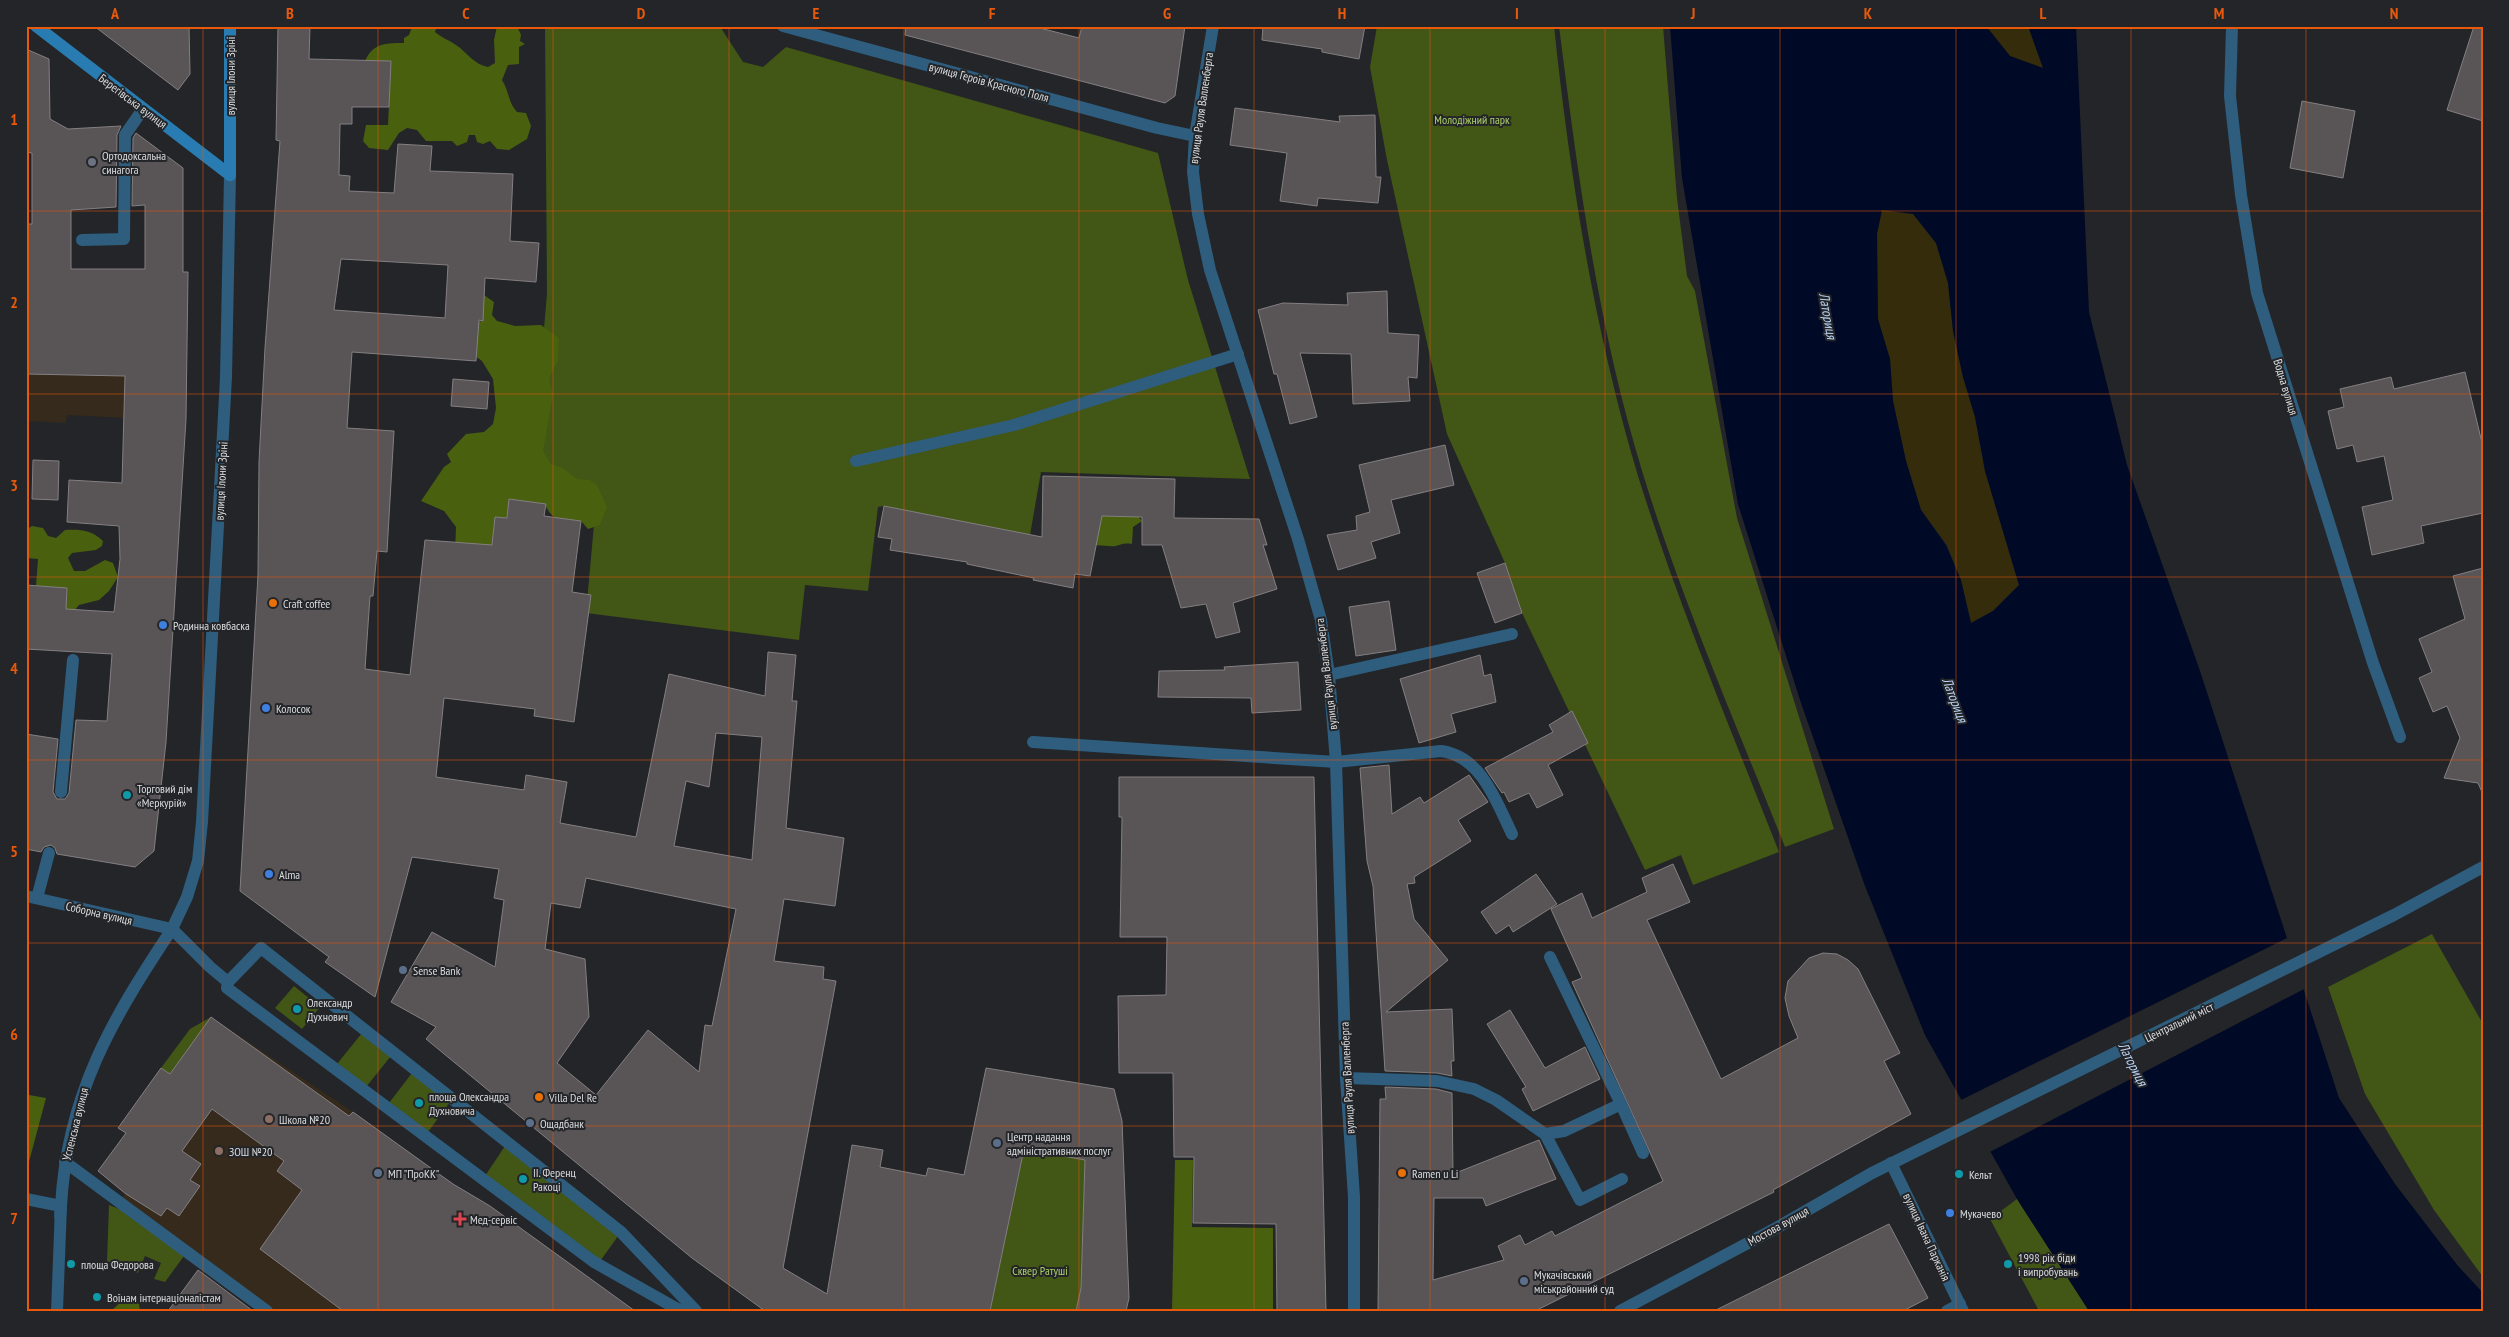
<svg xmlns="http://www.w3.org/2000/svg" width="2509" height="1337" viewBox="0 0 2509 1337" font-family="'PT Sans Narrow',sans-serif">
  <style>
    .education { fill: #352a1b }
    .green { fill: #425615 }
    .forest { fill: #49600f }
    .sand { fill: #342c0b }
    .water { fill: #000925; fill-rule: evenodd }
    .pier { fill: #232528 }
    .building { fill: #595456; stroke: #847f81; fill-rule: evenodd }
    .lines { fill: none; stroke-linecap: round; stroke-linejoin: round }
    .service { stroke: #2e5d7e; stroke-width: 12 }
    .pedestrian { stroke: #2e5d7e; stroke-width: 12 }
    .minor { stroke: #2e5d7e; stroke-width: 12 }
    .tertiary { stroke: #2e5d7e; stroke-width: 12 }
    .secondary { stroke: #297cb1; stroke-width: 12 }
    .grid { fill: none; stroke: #e8590c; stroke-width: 1; stroke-opacity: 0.55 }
    .worship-dot { fill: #6b7280; stroke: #232528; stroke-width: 2 }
    .food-dot { fill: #e8710a; stroke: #232528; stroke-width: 2 }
    .shop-dot { fill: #3f7fe0; stroke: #232528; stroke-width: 2 }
    .culture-dot { fill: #0f9aa8; stroke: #232528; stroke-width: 2 }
    .service-dot { fill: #5c6f8a; stroke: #232528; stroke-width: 2 }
    .education-dot { fill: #8d6e63; stroke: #232528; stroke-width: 2 }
    .health-dot { fill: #e0444e; stroke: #232528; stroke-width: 2 }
    .labels { text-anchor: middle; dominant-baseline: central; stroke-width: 4; stroke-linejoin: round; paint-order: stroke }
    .street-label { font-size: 12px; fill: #dbdcde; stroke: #232528 }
    .park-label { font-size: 12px; fill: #acd069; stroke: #232528 }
    .poi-label { font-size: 12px; fill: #dbdcde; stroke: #232528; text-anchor: start }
    .water-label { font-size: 14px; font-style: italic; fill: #bcd5f7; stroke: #232528 }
    .neatline { fill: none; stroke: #e8590c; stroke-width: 2 }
    .grid-label { font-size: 16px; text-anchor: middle; font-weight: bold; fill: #e8590c }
  </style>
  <rect width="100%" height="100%" fill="#232528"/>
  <g class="education">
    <polygon points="26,337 187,337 125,418 67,415 66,423 26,421"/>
    <polygon points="211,1017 353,1112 312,1168 417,1311 257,1311 116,1207 125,1194 98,1171 126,1134 118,1128 161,1068 170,1074"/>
  </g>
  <g class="green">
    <polygon points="545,26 715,26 721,28 743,62 763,67 786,47 1158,153 1188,280 1250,479 1041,472 1030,535 884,506 878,507 868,591 805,585 799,640 586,613 597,491 531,483 547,293"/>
    <path d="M1377,26H1554C1570,178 1594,329 1638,476C1678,604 1730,727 1779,852L1693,885L1681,855L1645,870L1522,613L1505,563L1447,434L1387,160L1370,67Z"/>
    <path d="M1559,26H1663L1677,198L1687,276L1695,291L1737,518L1834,829L1785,847C1736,724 1682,601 1643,474C1598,328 1578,177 1559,26Z"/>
    <polygon points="2432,934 2483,1024 2483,1277 2434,1210 2365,1094 2328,987"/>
    <polygon points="294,986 320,1007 302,1029 275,1008"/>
    <polygon points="211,1017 170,1074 161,1068 190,1029"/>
    <polygon points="362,1033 391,1056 366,1087 337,1064"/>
    <polygon points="412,1073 450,1102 428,1132 389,1103"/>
    <polygon points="507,1143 621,1232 598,1264 483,1179"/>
    <polygon points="1024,1149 1085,1160 1081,1288 1076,1311 990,1311"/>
    <polygon points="2017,1199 2089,1311 2039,1311 1990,1219"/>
    <polygon points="109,1205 127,1212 184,1256 165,1282 154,1279 161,1263 145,1256 138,1273 107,1261"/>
  </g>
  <g class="forest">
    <path d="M418,26H437L435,32C442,38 449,40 456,45C468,53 473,64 488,67L495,63L494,40L497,26H517L521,35L520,41L525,44L519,47V64L508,65L502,80C509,91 508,102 517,112L526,113L531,126L527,139L509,150L497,149L490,141L483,144L477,142L475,135H469L467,142L457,146L452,141H426L417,130L407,128L399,133L388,150L369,148L363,141L366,125H388L390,82L363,67C370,44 382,43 404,43V38L409,35L412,27Z"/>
    <path d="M479,286L484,295L494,302L492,315L497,321L515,326L541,325L559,338L558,361L549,378L553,395L543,451L551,464L563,468L577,479L590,480L597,485L607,507L600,525L588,529L581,521C563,518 553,524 545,504L509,500L507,518L495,517L491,553H455L456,527L444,511L421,501L444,467L451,462L447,454L466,434L484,432L493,424L496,408L493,379L482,361L466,349L456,325L483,321Z"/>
    <path d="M1050,514L1137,515L1142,521L1133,527L1132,544C1124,543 1123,544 1116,546C1108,547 1099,544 1091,546Z"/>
    <path d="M32,526L43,528L48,536L56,538L65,530C80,529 92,530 103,541L102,546L96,550L72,553L68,558L74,571H85L105,560L113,563L118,577L109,591L99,600L79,605L65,622L67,589L36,586L38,559L26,558V530Z"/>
    <polygon points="29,1095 46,1098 26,1173 26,1097"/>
    <polygon points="1175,1160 1193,1160 1192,1227 1273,1228 1273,1311 1172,1311"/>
    <polygon points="124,1299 139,1304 140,1311 111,1311"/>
  </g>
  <g class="sand">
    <polygon points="1986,26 2028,26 2043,68 2010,56"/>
    <polygon points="1882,210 1913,214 1936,243 1948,283 1953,331 1963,377 1975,417 1985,471 2019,585 1993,611 1971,623 1961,580 1947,545 1921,510 1906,461 1893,401 1890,359 1878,319 1877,234"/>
  </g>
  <path class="water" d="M1670,26H1986L2010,56L2043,68L2028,26H2076L2089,312L2127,465L2199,668L2339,1098L2395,1184L2458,1266L2483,1293V1311H2089L2017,1199L1925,1035L1865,886L1800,700L1738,504L1682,178ZM1882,210L1913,214L1936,243L1948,283L1953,331L1963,377L1975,417L1985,471L2019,585L1993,611L1971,623L1961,580L1946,545L1921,510L1906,461L1893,401L1890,359L1878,319L1877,234Z"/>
  <polygon class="pier" points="2289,937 2306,988 1988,1153 1959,1101"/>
  <g class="building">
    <polygon points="94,26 189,26 190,74 178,90"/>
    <path d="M278,26H310L309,59L391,61L389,107H352V124H340L339,175L350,176L349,191L394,193L398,144L432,146L430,171L513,174L510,241L539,243L536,282L485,278L483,321L479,320L476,361L352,352L347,428L394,431L387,552L377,551L373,596H370L365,669L410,675L425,540L492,545L495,517L507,518L509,499L546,504L544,516L581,521L572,592L591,595L574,722L534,716L535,709L444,698L436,777L524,790L526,775L567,782L560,823L636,837L669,674L765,696L768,652L796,655L792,701H797L786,828L844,838L835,906L784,899L774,961L824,967L823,979L836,981L783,1268L827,1294L852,1145L883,1150L880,1167L926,1176L928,1168L964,1175L986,1068L1114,1089L1122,1121L1129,1298L1126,1311H1076L1081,1288L1085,1160L1024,1149L990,1311H765L692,1258L426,1039L436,1027L391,1002L432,932L495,967L504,900L494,898L499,869L412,857L375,997L325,962L329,957L240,891L258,575L259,462L265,348L280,141L276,140ZM341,259L448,265L445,318L334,310ZM716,733L762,737L752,860L674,846L686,781L709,787ZM586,878L736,909L712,1026L705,1025L699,1072L648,1030L596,1095L557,1063L589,1017L585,959L545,949L551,903L580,908Z"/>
    <polygon points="906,26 1032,26 1079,38 1082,26 1185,26 1175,96 1165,103 905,35"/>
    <polygon points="1263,26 1365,26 1359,59 1322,52 1322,49 1262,40"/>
    <polygon points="2474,26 2483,26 2483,121 2447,110"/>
    <polygon points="26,49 49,59 50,119 68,129 121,126 117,135 116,207 71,210 71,269 145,269 145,205 132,206 133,138 136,133 183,168 183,272 188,272 186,419 166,742 154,851 135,867 57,854 55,848 51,845 44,847 41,852 26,849 26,734 58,739 53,792 57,799 65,799 69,793 76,720 107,721 112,654 26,649 26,585 67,588 66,609 114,612 120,559 119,526 67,522 69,480 122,483 125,376 26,374 26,224 32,224 32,153 26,152"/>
    <polygon points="2302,101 2355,111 2343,178 2290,168"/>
    <polygon points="1235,108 1340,122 1339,116 1375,115 1376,177 1381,177 1378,203 1318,198 1317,206 1280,201 1287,153 1230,145"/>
    <polygon points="1387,291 1388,333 1419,335 1417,378 1408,377 1410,401 1353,404 1351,354 1300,353 1317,417 1290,424 1277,374 1274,374 1258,310 1283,303 1348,305 1347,293"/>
    <polygon points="2465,372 2483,447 2483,513 2421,526 2424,543 2372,555 2362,507 2393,500 2384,456 2357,462 2353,445 2337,449 2328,411 2344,407 2340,389 2391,377 2394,389"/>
    <polygon points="453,379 489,382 487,409 451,406"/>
    <polygon points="1445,445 1454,485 1391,500 1400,533 1371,542 1376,558 1338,570 1327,535 1357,530 1356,516 1370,512 1359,465"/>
    <polygon points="33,460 59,461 58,500 32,499"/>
    <polygon points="1043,476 1175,479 1174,518 1259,519 1267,545 1263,545 1277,589 1233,603 1240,632 1216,638 1206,604 1181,608 1162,545 1142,545 1142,517 1102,516 1090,576 1075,574 1073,588 1033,580 1034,578 967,564 967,562 890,550 892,539 878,537 884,506 1042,537"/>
    <polygon points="1505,563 1522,613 1495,623 1477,573"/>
    <polygon points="2483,568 2483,792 2482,792 2478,783 2444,778 2460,738 2447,706 2433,712 2419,678 2432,672 2419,639 2465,619 2453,576"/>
    <polygon points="1389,601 1396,650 1356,656 1349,607"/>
    <polygon points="1480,655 1484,676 1491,674 1496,702 1451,714 1456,732 1419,743 1400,679"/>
    <polygon points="1298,662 1301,710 1252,713 1251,698 1158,697 1159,671 1225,670 1224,667"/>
    <polygon points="1572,711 1588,743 1548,765 1563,795 1537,808 1529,793 1509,802 1504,792 1502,793 1485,768 1553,732 1549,725"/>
    <polygon points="1389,765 1392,814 1420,797 1424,803 1469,775 1488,802 1458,820 1471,841 1414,877 1415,883 1407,884 1414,919 1448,960 1386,1012 1452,1009 1454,1061 1451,1061 1452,1076 1437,1073 1385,1071 1373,886 1367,861 1360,768"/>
    <polygon points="1119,777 1314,777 1326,1311 1277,1311 1276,1224 1193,1223 1194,1157 1174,1157 1173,1073 1119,1073 1118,996 1166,995 1167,937 1120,937 1122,817 1119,817"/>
    <polygon points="1673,864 1690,902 1647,920 1721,1079 1798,1038 1789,1016 1785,998 1788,981 1809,958 1823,953 1837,954 1848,960 1858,969 1900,1053 1884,1061 1911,1114 1773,1190 1774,1192 1535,1311 1378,1311 1380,1099 1386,1099 1385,1087 1436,1089 1452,1093 1453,1174 1539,1140 1556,1179 1486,1206 1483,1198 1434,1198 1433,1280 1504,1260 1498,1246 1520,1235 1525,1245 1552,1231 1555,1236 1663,1181 1572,982 1582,978 1551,909 1582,893 1592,918 1647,892 1642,878"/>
    <polygon points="1536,874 1557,904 1513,932 1509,925 1496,934 1481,912"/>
    <polygon points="1510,1010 1545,1068 1585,1047 1600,1079 1533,1111 1522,1089 1526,1087 1487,1024"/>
    <polygon points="211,1017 349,1116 353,1112 453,1184 490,1206 635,1311 343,1311 260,1249 302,1190 277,1171 284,1161 212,1109 182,1151 201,1164 190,1180 200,1186 179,1216 167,1208 161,1216 126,1194 98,1171 126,1133 118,1128 161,1068 170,1074"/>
    <polygon points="1889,1224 1928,1298 1903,1311 1714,1311"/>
    <polygon points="198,1270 253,1311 168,1311"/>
  </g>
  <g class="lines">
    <g class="service">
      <polyline points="82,240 124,239 125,135 143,109"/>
      <polyline points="856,461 1014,425 1238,354"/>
      <polyline points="1329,675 1512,634"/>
      <path d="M1033,742L1336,762L1441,751C1481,756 1496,801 1512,834"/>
      <polyline points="61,792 73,660"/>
      <polyline points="37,898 49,853"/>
      <polyline points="1346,1078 1437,1081 1474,1089 1496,1100 1545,1134 1580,1200 1622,1179"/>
      <polyline points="1621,1104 1643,1153"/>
      <polyline points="1545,1134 1564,1131 1621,1104 1550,957"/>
      <polyline points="65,1162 267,1311"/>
      <polyline points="26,1199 61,1206 60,1216"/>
      <polyline points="1947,1311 1960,1304"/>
    </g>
    <g class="pedestrian">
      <polyline points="172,929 210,967 228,982"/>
      <polyline points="57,1311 61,1206"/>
      <polyline points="681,1311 594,1262 227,988 228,982 261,948 621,1232 696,1311"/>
    </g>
    <g class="minor">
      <polyline points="2232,26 2230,96 2241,195 2257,293 2373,663 2400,737"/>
      <polyline points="1891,1163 1963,1311"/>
      <path d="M61,1206C67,1095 112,1019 172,929"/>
    </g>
    <g class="tertiary">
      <polyline points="783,26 1157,128 1195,136"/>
      <polyline points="1213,26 1195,136 1193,172 1198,214 1210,270 1298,539 1321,620 1329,675 1336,762 1346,1078 1354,1197 1354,1311"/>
      <polyline points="26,896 172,929 187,897 198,861 202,822 226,377 230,175"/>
      <polyline points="1620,1311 1778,1227 1872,1173 2394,915 2483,867"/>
    </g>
    <g class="secondary">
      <polyline points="36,26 230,175"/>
      <polyline points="230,26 230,175"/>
    </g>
  </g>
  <path class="grid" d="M203,26V1311M378,26V1311M553,26V1311M729,26V1311M904,26V1311M1079,26V1311M1254,26V1311M1430,26V1311M1605,26V1311M1780,26V1311M1956,26V1311M2131,26V1311M2306,26V1311M26,211H2483M26,394H2483M26,577H2483M26,760H2483M26,943H2483M26,1126H2483"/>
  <circle class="worship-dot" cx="92" cy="162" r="5"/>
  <g class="food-dot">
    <circle cx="273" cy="603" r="5"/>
    <circle cx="539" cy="1097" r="5"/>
    <circle cx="1402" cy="1173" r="5"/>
  </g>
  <g class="shop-dot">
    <circle cx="163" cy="625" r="5"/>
    <circle cx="266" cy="708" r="5"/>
    <circle cx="269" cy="874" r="5"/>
    <circle cx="1950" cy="1213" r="5"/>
  </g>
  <g class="culture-dot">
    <circle cx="127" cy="795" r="5"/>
    <circle cx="297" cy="1009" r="5"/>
    <circle cx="419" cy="1103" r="5"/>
    <circle cx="1959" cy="1174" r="5"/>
    <circle cx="523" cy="1179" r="5"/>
    <circle cx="71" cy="1264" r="5"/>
    <circle cx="2008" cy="1264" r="5"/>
    <circle cx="97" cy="1297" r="5"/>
  </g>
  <g class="service-dot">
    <circle cx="403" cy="970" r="5"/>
    <circle cx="530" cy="1123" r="5"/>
    <circle cx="997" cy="1143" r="5"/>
    <circle cx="378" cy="1173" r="5"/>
    <circle cx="1524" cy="1281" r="5"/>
  </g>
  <g class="education-dot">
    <circle cx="269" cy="1119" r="5"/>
    <circle cx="219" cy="1151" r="5"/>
  </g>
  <path class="health-dot" d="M457.5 1211.5h5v5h5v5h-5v5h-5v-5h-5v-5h5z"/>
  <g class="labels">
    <g class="street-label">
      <text transform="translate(230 76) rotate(-90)">вулиця Ілони Зріні</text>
      <text transform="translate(989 82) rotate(15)">вулиця Героїв Красного Поля</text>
      <text transform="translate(133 101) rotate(37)">Берегівська вулиця</text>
      <text transform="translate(1201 108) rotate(-82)">вулиця Рауля Валленберга</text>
      <text transform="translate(2286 387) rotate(73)">Водна вулиця</text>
      <text transform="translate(221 481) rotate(-87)">вулиця Ілони Зріні</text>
      <text transform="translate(1326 674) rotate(-97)">вулиця Рауля Валленберга</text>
      <text transform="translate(99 913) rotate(13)">Соборна вулиця</text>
      <text transform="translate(2179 1022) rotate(-26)">Центральний міст</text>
      <text transform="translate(1347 1078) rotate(-93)">вулиця Рауля Валленберга</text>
      <text transform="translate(75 1124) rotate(-76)">Успенська вулиця</text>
      <text transform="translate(1778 1226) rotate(-29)">Мостова вулиця</text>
      <text transform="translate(1927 1237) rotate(65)">вулиця Івана Парканія</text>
    </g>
    <g class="park-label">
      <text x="1472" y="119">Молодіжний парк</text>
      <text x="1040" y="1270">Сквер Ратуші</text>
    </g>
    <g class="poi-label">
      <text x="102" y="155">Ортодоксальна<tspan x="102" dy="14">синагога</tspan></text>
      <text x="283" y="603">Craft coffee</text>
      <text x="173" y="625">Родинна ковбаска</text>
      <text x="276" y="708">Колосок</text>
      <text x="137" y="788">Торговий дім<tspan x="137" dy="14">«Меркурій»</tspan></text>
      <text x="279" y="874">Alma</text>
      <text x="413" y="970">Sense Bank</text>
      <text x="307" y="1002">Олександр<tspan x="307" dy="14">Духнович</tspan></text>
      <text x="429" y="1096">площа Олександра<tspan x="429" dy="14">Духновича</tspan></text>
      <text x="549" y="1097">Villa Del Re</text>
      <text x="279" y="1119">Школа №20</text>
      <text x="540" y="1123">Ощадбанк</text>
      <text x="1007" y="1136">Центр надання<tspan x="1007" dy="14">адміністративних послуг</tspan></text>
      <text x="229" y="1151">ЗОШ №20</text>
      <text x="533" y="1172">II. Ференц<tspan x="533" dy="14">Ракоці</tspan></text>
      <text x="388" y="1173">МП "ПроКК"</text>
      <text x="1412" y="1173">Ramen u Li</text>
      <text x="1969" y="1174">Кельт</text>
      <text x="1960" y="1213">Мукачево</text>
      <text x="470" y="1219">Мед-сервіс</text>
      <text x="2018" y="1257">1998 рік біди<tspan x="2018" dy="14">і випробувань</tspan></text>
      <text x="81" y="1264">площа Федорова</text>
      <text x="1534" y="1274">Мукачівський<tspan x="1534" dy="14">міськрайонний суд</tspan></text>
      <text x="107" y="1297">Воїнам інтернаціоналістам</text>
    </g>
    <g class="water-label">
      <text transform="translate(1828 316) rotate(80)">Латориця</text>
      <text transform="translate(1955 700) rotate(69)">Латориця</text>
      <text transform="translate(2133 1064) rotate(63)">Латориця</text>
    </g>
  </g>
  <rect width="2509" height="1337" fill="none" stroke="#232528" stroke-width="55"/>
  <rect x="28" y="28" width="2454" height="1282" class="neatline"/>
  <g class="grid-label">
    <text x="115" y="19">A</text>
    <text x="290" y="19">B</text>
    <text x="466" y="19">C</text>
    <text x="641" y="19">D</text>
    <text x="816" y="19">E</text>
    <text x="992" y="19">F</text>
    <text x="1167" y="19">G</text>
    <text x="1342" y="19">H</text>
    <text x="1517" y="19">I</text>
    <text x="1693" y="19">J</text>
    <text x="1868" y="19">K</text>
    <text x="2043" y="19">L</text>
    <text x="2219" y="19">M</text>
    <text x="2394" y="19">N</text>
    <text x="14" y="125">1</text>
    <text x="14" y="308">2</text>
    <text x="14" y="491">3</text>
    <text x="14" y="674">4</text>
    <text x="14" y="857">5</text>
    <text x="14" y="1040">6</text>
    <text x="14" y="1224">7</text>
  </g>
</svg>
